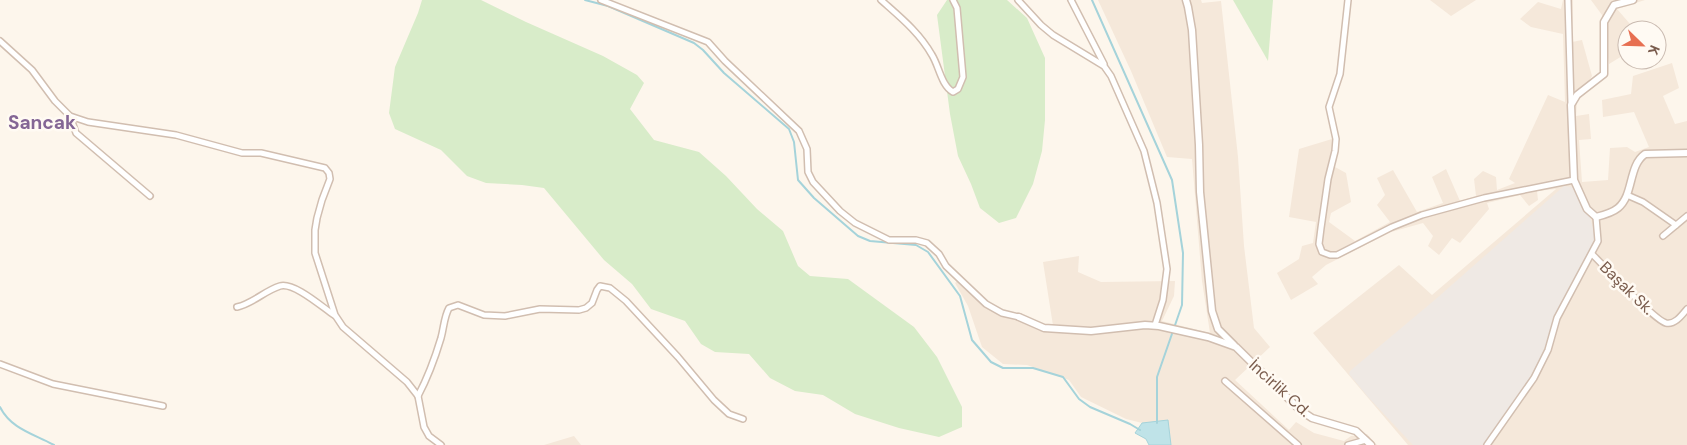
<svg xmlns="http://www.w3.org/2000/svg" width="1687" height="445" viewBox="0 0 1687 445" font-family="'DM Sans',sans-serif">
  <style>
    .residential { fill: #f5e8da }
    .industrial { fill: #efe9e4 }
    .green { fill: #d8ecc9 }
    .water { fill: #bfe3e8; stroke: #a5d3da }
    .lines { fill: none; stroke-linecap: round; stroke-linejoin: round }
    .stream { stroke: #a5d3da; stroke-width: 2 }
    .minor-casing { stroke: #d1beb0; stroke-width: 8 }
    .tertiary-casing { stroke: #d1beb0; stroke-width: 9 }
    .minor { stroke: #fff; stroke-width: 5 }
    .tertiary { stroke: #fff; stroke-width: 6 }
    .labels { text-anchor: middle; dominant-baseline: central; stroke-width: 5; stroke-linejoin: round; paint-order: stroke }
    .street-label { font-size: 16px; fill: #7a5c4d; stroke: #fffaf3 }
    .quarter-label { font-size: 19px; font-weight: bold; fill: #846695; stroke: #fffaf3 }
  </style>
  <rect width="100%" height="100%" fill="#fdf6ec"/>
  <g class="residential">
    <polygon points="1098,0 1201,0 1202,3 1221,1 1238,157 1244,246 1254,328 1270,347 1235,380 1289,430 1296,422 1314,433 1344,441 1351,436 1367,434 1377,445 1171,445 1169,437 1142,423 1126,419 1081,397 1069,380 1027,365 1003,364 982,347 968,306 955,283 962,277 989,302 1019,321 1040,331 1054,332 1043,262 1079,256 1078,272 1101,282 1175,281 1174,296 1162,321 1210,333 1202,281 1192,159 1167,157 1131,71"/>
    <polygon points="1430,0 1476,0 1451,16"/>
    <polygon points="1563,0 1573,0 1572,42 1582,40 1592,76 1577,101 1576,116 1589,114 1591,139 1579,140 1582,182 1608,180 1610,148 1627,147 1635,152 1649,147 1634,112 1603,117 1602,100 1631,94 1633,76 1672,63 1679,88 1663,96 1675,124 1687,121 1687,445 1408,445 1313,333 1399,265 1432,295 1556,189 1537,191 1538,200 1529,206 1520,195 1487,203 1489,209 1460,243 1452,238 1439,255 1428,246 1433,236 1423,223 1391,232 1326,265 1312,277 1318,284 1291,300 1277,273 1299,259 1302,246 1313,243 1316,222 1289,217 1299,149 1332,139 1335,167 1346,173 1351,202 1331,213 1329,222 1355,241 1390,222 1377,205 1385,195 1377,178 1393,170 1417,212 1443,203 1432,177 1446,169 1460,201 1476,196 1474,179 1483,171 1496,177 1497,190 1515,183 1509,179 1548,95 1565,102 1563,34 1531,27 1520,19 1538,2 1561,9"/>
    <polygon points="1591,0 1645,0 1617,9 1630,24 1629,30 1627,30 1627,53 1609,64 1602,15"/>
    <polygon points="574,436 581,445 544,445"/>
  </g>
  <polygon class="industrial" points="1564,186 1572,187 1590,216 1595,237 1588,254 1561,305 1536,370 1484,445 1413,445 1368,397 1349,374 1350,371 1437,298"/>
  <g class="green">
    <polygon points="422,0 481,0 526,22 603,56 637,75 644,83 630,109 654,140 699,152 726,176 757,209 783,231 798,266 810,276 848,279 914,327 937,357 962,407 962,427 939,437 899,428 855,414 823,395 795,391 770,378 749,354 715,352 701,344 685,321 651,309 632,284 604,260 544,188 522,185 486,183 467,176 441,150 395,129 389,113 395,67 418,13"/>
    <polygon points="947,0 1007,0 1027,18 1045,58 1045,120 1042,151 1033,184 1016,218 999,223 980,208 971,184 958,156 950,114 937,15"/>
    <polygon points="1233,0 1273,0 1268,61"/>
  </g>
  <polygon class="water" points="1168,420 1171,445 1149,445 1146,439 1135,433 1142,423"/>
  <g class="lines">
    <g class="stream">
      <polyline points="585,0 608,6 694,43 703,50 724,73 789,129 794,142 798,180 814,198 858,236 870,241 916,245 928,252 960,296 972,340 991,362 1003,368 1033,368 1063,377 1079,399 1090,407 1130,424 1140,430"/>
      <polyline points="1092,0 1172,180 1183,253 1182,305 1157,377 1157,423"/>
      <path d="M0,407C11,429 34,434 54,445"/>
    </g>
    <defs>
      <g id="minor">
        <polyline points="601,0 708,42 725,61 799,131 807,149 808,172 813,182 840,211 855,223 889,240 916,240 927,243 939,254 946,266 986,304 1002,313 1019,317"/>
        <path d="M881,0C900,17 919,32 932,55C939,66 941,85 953,92L958,89L963,77L957,8L953,0"/>
        <polyline points="1018,0 1041,25 1053,35 1104,66 1111,76 1144,151 1157,203 1167,269 1163,300 1155,325"/>
        <polyline points="1071,0 1104,64"/>
        <polyline points="1348,0 1340,74 1329,107 1336,139 1335,151 1328,179 1321,228 1319,244 1322,252 1330,255 1337,255 1392,227 1422,215 1484,198 1574,180"/>
        <polyline points="1568,0 1571,104"/>
        <polyline points="0,41 32,70 55,101 70,116 88,122 176,135 242,153 261,153 325,168 329,173 330,179 322,200 317,218 315,230 315,253 335,315 343,327 407,382 418,396 424,427 429,436 441,445"/>
        <polyline points="70,116 76,133 150,196"/>
        <polyline points="1627,195 1643,202 1676,225"/>
        <polyline points="1663,236 1687,216"/>
        <path d="M1592,254C1604,266 1654,320 1666,323C1675,325 1682,315 1687,309"/>
        <path d="M237,307C254,303 264,291 280,286C294,282 322,307 334,315"/>
        <polyline points="0,364 53,384 163,406"/>
        <polyline points="1225,381 1298,445"/>
        <path d="M418,396C428,377 435,358 441,338C444,327 444,317 449,308L458,305L484,315L505,316L540,309L579,310L586,308L592,303L597,290L600,286L610,288L626,301L678,357L714,400L729,414L743,419"/>
        <polyline points="1348,445 1366,440"/>
        <polyline points="1487,445 1534,378 1548,350 1557,318 1598,241 1596,217"/>
      </g>
      <g id="tertiary">
        <polyline points="1186,0 1188,7 1192,30 1199,145 1200,192 1212,311 1218,329 1234,345"/>
        <path d="M1633,0L1614,5L1604,22V74L1577,95L1571,105L1574,180L1587,209L1596,217C1604,215 1612,213 1618,208C1634,195 1628,166 1645,154L1687,153"/>
        <polyline points="1019,317 1044,328 1091,331 1145,325 1159,326 1208,337 1236,347 1300,410 1312,418 1356,431 1371,445"/>
      </g>
    </defs>
    <use href="#minor" class="minor-casing"/>
    <use href="#tertiary" class="tertiary-casing"/>
    <use href="#minor" class="minor"/>
    <use href="#tertiary" class="tertiary"/>
  </g>
  <g class="labels">
    <g class="street-label">
      <text transform="translate(1627 288) rotate(44)">Başak Sk.</text>
      <text transform="translate(1280 388) rotate(42)">İncirlik Cd.</text>
    </g>
    <g class="quarter-label">
      <text x="42" y="122">Sancak</text>
    </g>
  </g>
  <g transform="translate(1642 45) rotate(113)"><circle r="24" fill="#fffaf3" stroke="#cabbb1"/>
  <path d="M0-4L9 19L0 12L-9 19Z" fill="#e76f51"/>
  <text y="-8" font-size="14" font-weight="bold" text-anchor="middle" fill="#7a5c4d">K</text>
  </g>
</svg>
